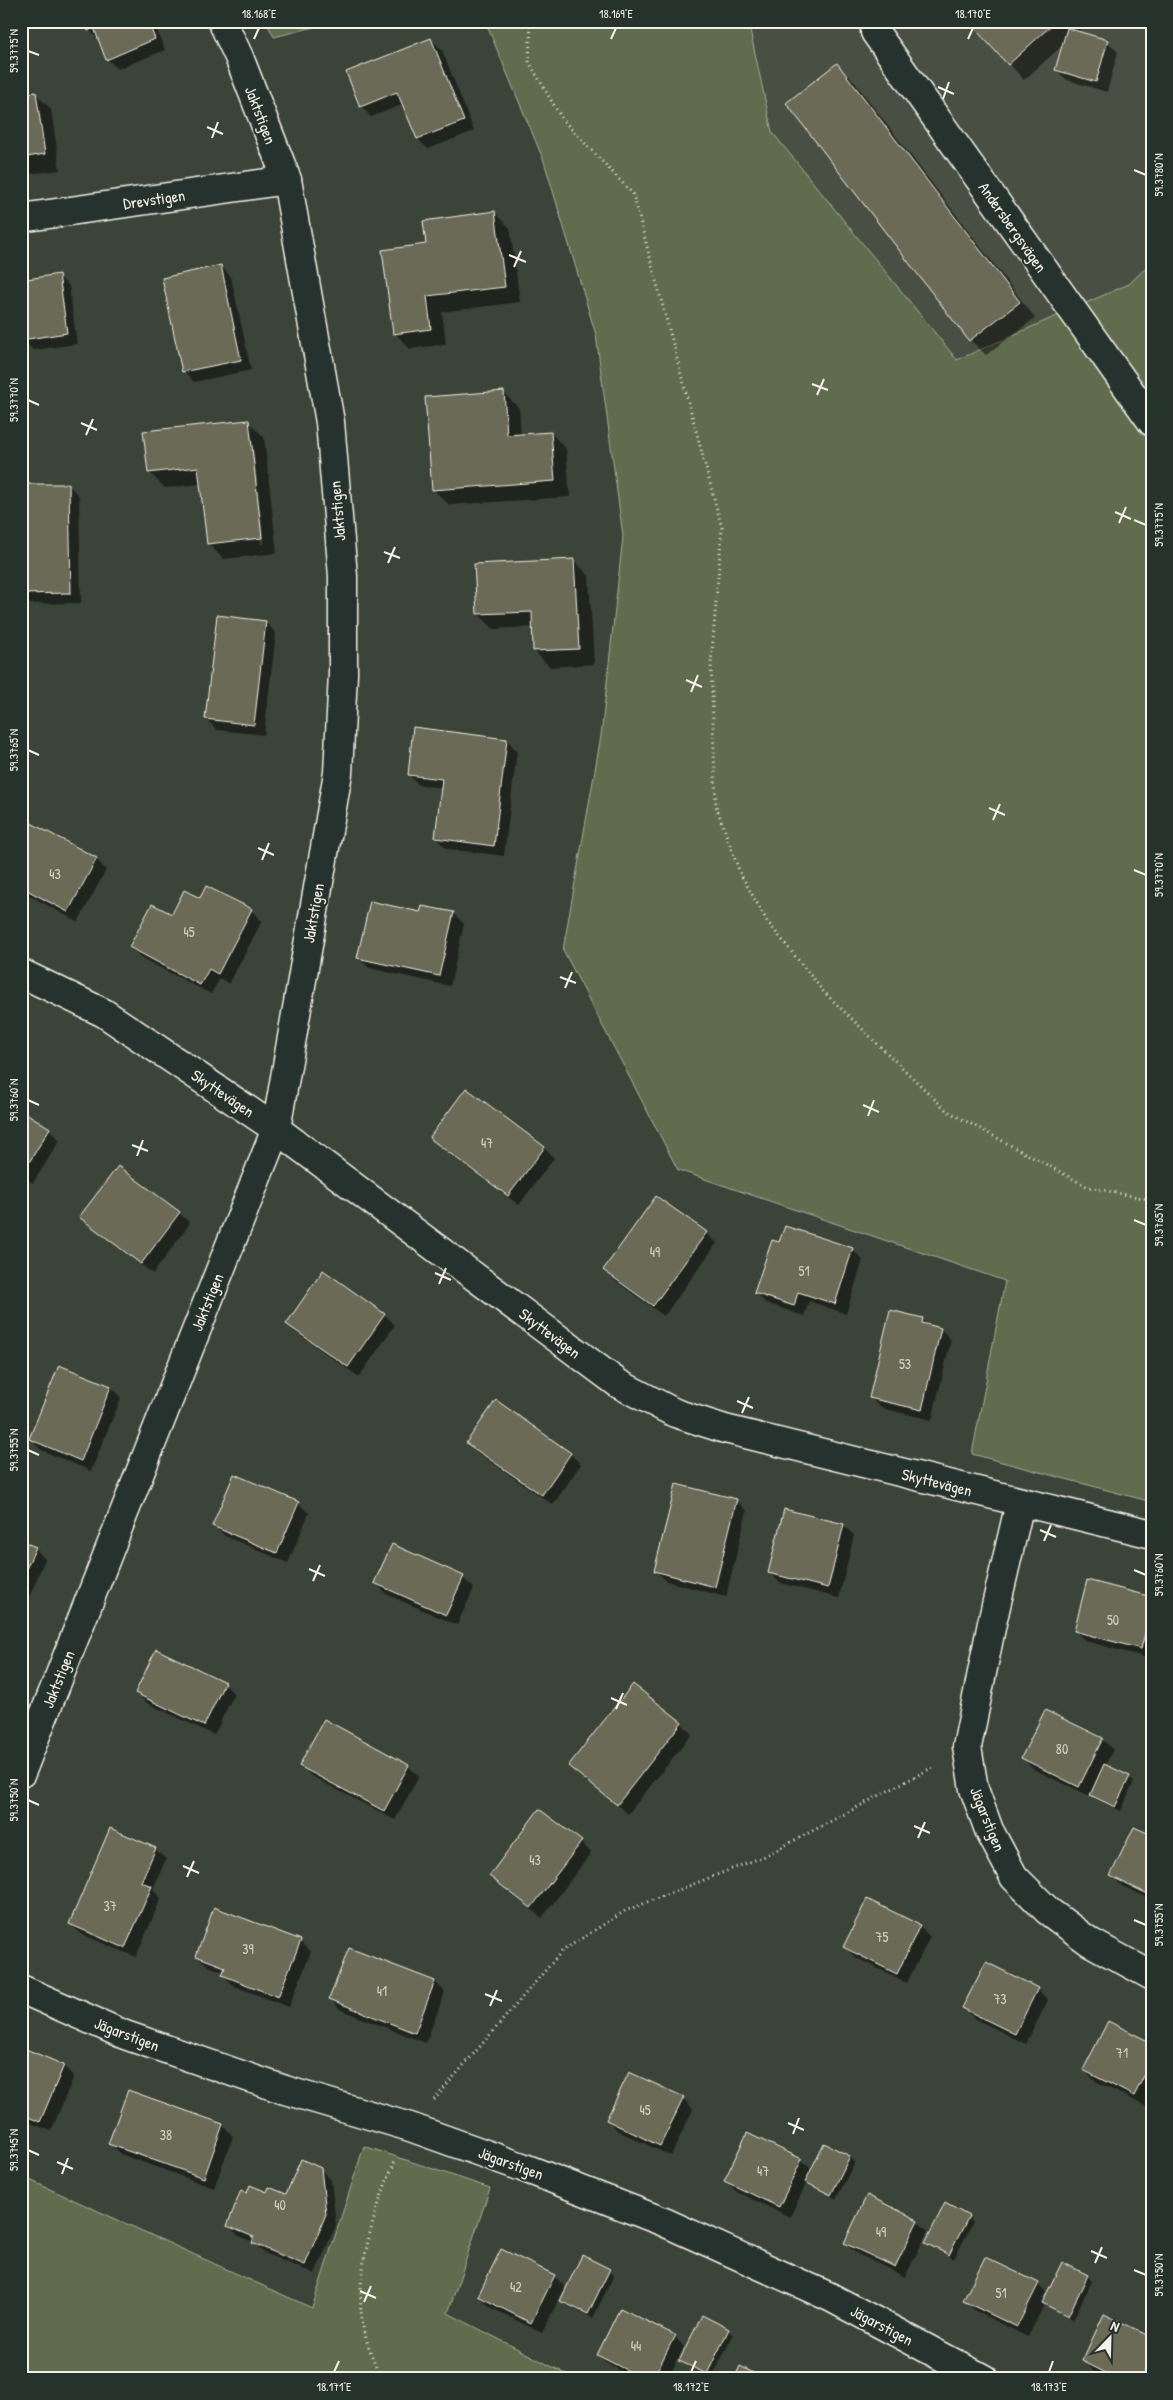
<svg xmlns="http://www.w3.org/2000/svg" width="1173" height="2400" viewBox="0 0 1173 2400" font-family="'Patrick Hand',sans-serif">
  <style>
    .built { fill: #494f42 }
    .green { fill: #5e6c4e; stroke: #a9ae9b }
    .shadow { fill: #0007; fill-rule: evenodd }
    .building { fill: #6b6a56; stroke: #f4f1e8 }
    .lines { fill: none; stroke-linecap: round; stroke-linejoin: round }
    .minor-casing { stroke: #f4f1e8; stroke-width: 31 }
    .path { stroke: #f4f1e8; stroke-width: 3; stroke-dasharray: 1 4; stroke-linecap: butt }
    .minor { stroke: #26332d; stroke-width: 28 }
    .ticks { fill: none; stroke: #f4f1e8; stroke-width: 2 }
    .labels { text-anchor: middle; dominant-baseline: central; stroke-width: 4; stroke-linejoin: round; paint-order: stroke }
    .number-label { font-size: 14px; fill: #d2cfc4 }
    .street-label { font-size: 16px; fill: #f4f1e8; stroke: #26332d }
    .neatline { fill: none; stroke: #f4f1e8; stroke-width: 2 }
    .ticks-label { font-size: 12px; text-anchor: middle; fill: #f4f1e8 }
  </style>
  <rect width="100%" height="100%" fill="#3b4439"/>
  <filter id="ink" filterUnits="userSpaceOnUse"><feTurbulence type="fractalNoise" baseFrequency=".02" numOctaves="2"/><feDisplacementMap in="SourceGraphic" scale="10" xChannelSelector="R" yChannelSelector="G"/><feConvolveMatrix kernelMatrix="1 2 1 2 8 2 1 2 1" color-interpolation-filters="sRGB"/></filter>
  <g filter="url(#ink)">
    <polygon class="built" points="748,21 1152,21 1152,262 1129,284 957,360 772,132"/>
    <g class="green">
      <polygon points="266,21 338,21 274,37"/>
      <polygon points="485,21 748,21 772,132 957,360 1129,284 1152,262 1152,1502 972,1454 1005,1281 678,1170 563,950 601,736 623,536 596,335 544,161"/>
      <polygon points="364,2146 490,2188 448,2313 576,2379 40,2379 21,2372 21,2176 312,2308"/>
    </g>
    <g class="shadow">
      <polygon points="86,21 153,21 165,50 118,69 107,59 100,41 89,30"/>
      <polygon points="970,21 1089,21 1077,33 1108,42 1118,52 1107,92 1067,80 1056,70 1063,45 1024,80"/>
      <polygon points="431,39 442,50 474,131 428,149 418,139 404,104 371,117 361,106"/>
      <polygon points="837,65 853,80 1035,318 986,355 970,340"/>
      <polygon points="21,79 23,95 35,93 51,109 60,170 21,175"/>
      <polygon points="495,213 510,228 520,302 442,312 446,344 410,349 395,333 428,245"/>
      <polygon points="221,266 231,277 251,370 194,382 184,371"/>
      <polygon points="58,276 69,286 77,344 33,350 26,343 21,344 21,281"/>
      <polygon points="504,393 519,408 521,435 551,433 566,449 570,497 449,505 433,489"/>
      <path d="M248,422L264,437L277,553L223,559L208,543L201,484L165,488L149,472ZM250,437H252L264,544H261Z"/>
      <polygon points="68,485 79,496 81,603 23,604 21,486"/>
      <polygon points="574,560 589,576 594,664 550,667 534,651 533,627 494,629 478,614"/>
      <polygon points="265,622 276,633 264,735 217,730 206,719"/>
      <polygon points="507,740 517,751 504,856 447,849 436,838 442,788 419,785 409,775"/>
      <polygon points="21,843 96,859 106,870 78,922 21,891"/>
      <polygon points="200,899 251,910 262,921 229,984 220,978 211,994 141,958 131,947 172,916"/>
      <polygon points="453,913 464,924 450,986 369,968 359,958 421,914"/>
      <polygon points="21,1112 49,1129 60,1140 33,1183 21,1176"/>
      <polygon points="431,1138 544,1148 554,1158 519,1205 441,1148"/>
      <polygon points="179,1213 190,1223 153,1274 81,1217"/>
      <polygon points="786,1227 853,1250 863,1260 846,1314 809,1301 804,1316 766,1303 755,1293 780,1244"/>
      <polygon points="706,1233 717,1243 664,1316 615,1281 605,1270"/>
      <polygon points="385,1315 395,1325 359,1377 298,1334 288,1324"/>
      <polygon points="922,1319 929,1326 941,1329 951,1340 932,1420 881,1408 870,1397"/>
      <polygon points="60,1367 111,1387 121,1398 91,1471 41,1450 30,1439"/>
      <polygon points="468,1442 570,1454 581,1464 553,1505 478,1453"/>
      <polygon points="737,1501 747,1511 726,1597 666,1581 656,1571"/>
      <polygon points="298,1503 309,1513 288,1563 225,1536 214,1526"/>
      <polygon points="843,1525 854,1535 839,1598 780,1583 769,1572"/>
      <polygon points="21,1543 35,1548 45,1559 22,1614"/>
      <polygon points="463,1578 474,1588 457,1625 386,1594 376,1583"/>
      <polygon points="1152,1598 1151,1659 1086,1641 1075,1631"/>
      <polygon points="224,1683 234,1694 214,1735 147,1703 136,1693"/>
      <polygon points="1045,1711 1102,1739 1113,1750 1105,1766 1129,1777 1134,1782 1121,1811 1096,1799 1091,1794 1090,1796 1033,1769 1023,1758"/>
      <polygon points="681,1723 692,1734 628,1814 570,1766"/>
      <polygon points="301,1765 408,1766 419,1776 395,1820 311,1776"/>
      <polygon points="1152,1837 1152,1900 1122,1886 1112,1876"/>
      <polygon points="581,1842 591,1853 542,1918 490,1876"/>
      <polygon points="155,1849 166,1859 153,1889 161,1898 136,1957 81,1934 70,1924"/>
      <polygon points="867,1900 920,1926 930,1937 907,1983 855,1957 844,1946"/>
      <polygon points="300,1942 311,1952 289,2007 234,1986 223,1975 224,1972 208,1966 197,1956"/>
      <polygon points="986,1964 1037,1989 1048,2000 1026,2044 974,2018 964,2008"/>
      <polygon points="435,1982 445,1992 426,2043 341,2010 330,1999"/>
      <polygon points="1152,2044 1152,2091 1145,2106 1095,2081 1084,2070"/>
      <polygon points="21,2048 63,2066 74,2076 51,2131 21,2119"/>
      <polygon points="128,2092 223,2126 233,2136 214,2188 120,2154 110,2144"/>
      <polygon points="683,2098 693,2109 671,2156 618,2131 607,2120"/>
      <polygon points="748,2135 802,2160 812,2170 824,2145 850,2157 855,2162 836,2199 807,2182 790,2217 737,2192 726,2181"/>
      <polygon points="320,2169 331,2180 336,2225 315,2274 264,2253 253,2242 239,2236 228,2226 248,2194 287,2195"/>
      <polygon points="968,2217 973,2222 954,2259 927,2242"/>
      <polygon points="917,2221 928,2231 905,2277 856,2253 845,2243"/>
      <polygon points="609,2270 614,2275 593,2318 567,2306 562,2301"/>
      <polygon points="554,2276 565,2287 542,2333 490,2307 479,2296"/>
      <polygon points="1087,2276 1092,2281 1073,2320 1045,2303 1028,2337 975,2311 965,2300 1038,2284 1048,2294"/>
      <polygon points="728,2330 733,2335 712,2378 686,2365 681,2360"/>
      <polygon points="674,2336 684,2347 668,2379 635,2379 609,2365 598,2355"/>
      <polygon points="1152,2338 1152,2379 1109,2379 1094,2371 1083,2361"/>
    </g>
    <g class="building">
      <polygon points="84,21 148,21 155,39 106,60 94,28 88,31"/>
      <polygon points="968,21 1056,21 1008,65"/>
      <polygon points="1067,28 1108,40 1096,82 1055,70"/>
      <polygon points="431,38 464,121 417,139 397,92 360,107 346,72"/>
      <polygon points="837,63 1020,302 969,341 786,103"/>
      <polygon points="36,92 45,154 21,158 21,94"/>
      <polygon points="495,211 505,287 427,296 431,329 393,334 382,250 426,244 423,221"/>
      <polygon points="221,265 241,360 182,372 162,278"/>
      <polygon points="59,274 67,333 21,340 21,280"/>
      <polygon points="504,391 507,435 551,432 555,481 432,490 425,397"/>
      <polygon points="249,420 262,538 207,544 198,467 148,473 143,431"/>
      <polygon points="21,484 69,484 71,593 21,594"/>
      <polygon points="574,559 579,649 533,651 532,612 477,614 474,564"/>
      <polygon points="217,615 266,621 254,725 205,719"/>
      <polygon points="413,727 507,739 494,846 435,838 442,779 408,775"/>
      <polygon points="31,823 97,858 68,912 21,887 21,841"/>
      <polygon points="206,886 252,909 218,974 209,969 200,985 129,947 152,904 172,914 184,890 200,898"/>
      <polygon points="370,901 420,912 422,906 454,912 439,976 357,958"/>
      <polygon points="466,1088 545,1147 508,1196 429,1138"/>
      <polygon points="21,1110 50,1128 22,1174 21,1173"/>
      <polygon points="118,1166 180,1212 141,1264 79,1217"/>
      <polygon points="656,1196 707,1232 653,1306 603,1270"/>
      <polygon points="785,1226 853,1248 835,1304 798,1292 794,1306 754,1293 772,1240 779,1242"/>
      <polygon points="323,1270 385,1314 348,1367 286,1324"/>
      <polygon points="890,1310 923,1318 922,1323 941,1328 922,1410 869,1398"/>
      <polygon points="59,1365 111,1386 81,1461 29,1439"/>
      <polygon points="496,1400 571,1453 542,1495 466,1443"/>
      <polygon points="234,1474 299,1502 277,1553 212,1526"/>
      <polygon points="676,1484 737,1499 715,1587 654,1571"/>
      <polygon points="784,1509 844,1524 828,1588 768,1573"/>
      <polygon points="21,1541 36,1547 21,1580"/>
      <polygon points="392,1544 464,1576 446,1615 374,1583"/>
      <polygon points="1087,1580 1152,1597 1152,1606 1141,1649 1074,1631"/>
      <polygon points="156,1649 225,1682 204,1726 135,1693"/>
      <polygon points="633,1684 682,1722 617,1805 568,1766"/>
      <polygon points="1045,1710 1103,1738 1079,1787 1021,1758"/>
      <polygon points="324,1719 409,1765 384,1811 299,1766"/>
      <polygon points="1104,1764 1130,1776 1115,1807 1090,1795"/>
      <polygon points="539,1809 582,1841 531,1908 489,1876"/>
      <polygon points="1134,1827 1152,1835 1152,1896 1110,1876"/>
      <polygon points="110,1828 156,1848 141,1882 152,1886 125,1948 69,1924"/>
      <polygon points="867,1899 920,1925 897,1974 843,1947"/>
      <polygon points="214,1907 301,1940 278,1997 222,1975 225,1967 196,1956"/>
      <polygon points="349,1948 435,1981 415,2033 329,1999"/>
      <polygon points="986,1962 1038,1988 1015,2034 962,2008"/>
      <polygon points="1108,2021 1152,2043 1152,2060 1134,2096 1083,2070"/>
      <polygon points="21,2047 64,2065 40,2122 21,2114"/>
      <polygon points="629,2072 684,2097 660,2146 606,2120"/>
      <polygon points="128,2090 223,2124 204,2178 108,2144"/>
      <polygon points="747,2133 802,2159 779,2207 724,2181"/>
      <polygon points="824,2143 850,2156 831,2195 805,2182"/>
      <polygon points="301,2159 321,2168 326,2214 305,2265 252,2243 254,2237 227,2226 241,2190 247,2193 250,2185 267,2192 269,2187 286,2194"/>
      <polygon points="867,2195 918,2220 895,2267 844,2243"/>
      <polygon points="945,2203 969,2216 949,2255 925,2243"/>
      <polygon points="501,2249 555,2275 531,2323 478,2296"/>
      <polygon points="582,2255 610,2269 588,2314 560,2301"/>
      <polygon points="985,2257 1039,2283 1017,2327 963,2301"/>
      <polygon points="1062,2262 1088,2275 1068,2316 1042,2303"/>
      <polygon points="620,2308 675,2335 653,2379 644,2379 597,2355"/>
      <polygon points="1104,2314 1152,2337 1152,2356 1141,2379 1118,2379 1082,2361"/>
      <polygon points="702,2315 729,2329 707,2374 679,2361"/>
      <polygon points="740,2366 765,2379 734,2379"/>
    </g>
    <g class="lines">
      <defs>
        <g id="minor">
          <polyline points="875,32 1152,422"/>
          <polyline points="21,218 287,180"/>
          <polyline points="21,973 104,1013 276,1129 619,1384 675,1413 725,1429 1152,1534"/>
          <polyline points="1020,1503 992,1623 967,1747 974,1789 989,1830 1014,1877 1048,1911 1090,1942 1152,1976"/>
          <polyline points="21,1773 276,1129 338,773 343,674 343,576 330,422 287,180 239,57 222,21"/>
          <polyline points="21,1989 125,2035 285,2090 410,2127 522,2167 664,2222 830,2297 984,2379"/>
        </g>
      </defs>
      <use href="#minor" class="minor-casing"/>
      <g class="path">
        <polyline points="531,21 529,62 562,119 633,194 722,528 711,664 716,806 740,873 767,921 823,991 947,1111 1088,1187 1152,1200"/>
        <polyline points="434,2100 562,1951 625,1911 765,1856 935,1766"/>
        <path d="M383,2379L378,2372C372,2355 364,2337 362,2320C355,2270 376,2204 396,2159"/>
      </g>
      <use href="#minor" class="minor"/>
    </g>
  </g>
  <path class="ticks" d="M254,39L259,28M611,39L616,28M968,39L973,28M28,51L39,55M938,87L954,94M943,99L949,82M207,127L223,134M212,138L218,122M1134,170L1146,175M509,255L526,262M514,267L521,251M812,384L828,390M817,395L824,379M28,400L39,405M81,423L97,430M86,435L93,419M1115,512L1131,519M1134,520L1146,525M1119,523L1126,507M384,552L400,558M388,563L395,547M686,680L702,687M691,692L698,675M28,750L39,755M989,808L1005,815M993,820L1000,804M258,848L274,855M262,860L269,843M1134,870L1146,875M560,977L576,983M565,988L572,972M28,1100L39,1105M863,1105L879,1112M868,1116L874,1100M132,1145L148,1151M137,1156L143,1140M1134,1220L1146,1225M435,1273L451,1280M439,1284L446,1268M737,1401L753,1408M742,1413L749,1397M28,1450L39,1455M1040,1530L1056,1537M1044,1541L1051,1525M309,1569L325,1576M1134,1570L1146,1575M313,1581L320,1565M611,1698L627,1705M616,1709L623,1693M28,1800L39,1805M914,1826L930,1833M918,1838L925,1822M183,1866L199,1873M187,1877L194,1861M1134,1920L1146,1925M485,1994L502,2001M490,2006L497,1990M788,2123L804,2130M793,2134L799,2118M28,2150L39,2155M57,2162L73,2169M62,2174L68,2158M1091,2251L1107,2258M1095,2263L1102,2247M1134,2270L1146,2275M360,2291L376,2298M364,2302L371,2286M334,2372L339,2361M691,2372L696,2361M1049,2372L1053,2361"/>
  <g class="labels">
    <g class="number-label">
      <text x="55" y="873">43</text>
      <text x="189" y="931">45</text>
      <text x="487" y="1142">47</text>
      <text x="655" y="1251">49</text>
      <text x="804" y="1270">51</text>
      <text x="905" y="1363">53</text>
      <text x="1113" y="1619">50</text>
      <text x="1062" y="1748">80</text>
      <text x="535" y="1859">43</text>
      <text x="110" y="1905">37</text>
      <text x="882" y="1936">75</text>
      <text x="248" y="1948">39</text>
      <text x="382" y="1990">41</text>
      <text x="1000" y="1998">73</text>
      <text x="1122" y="2052">71</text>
      <text x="645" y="2109">45</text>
      <text x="166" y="2134">38</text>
      <text x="763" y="2170">47</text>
      <text x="280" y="2204">40</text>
      <text x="881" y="2231">49</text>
      <text x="516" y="2286">42</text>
      <text x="1001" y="2292">51</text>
      <text x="636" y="2345">44</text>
    </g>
    <g class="street-label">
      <text transform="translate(261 115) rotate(69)">Jaktstigen</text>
      <text transform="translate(154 199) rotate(-8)">Drevstigen</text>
      <text transform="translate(1013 227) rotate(55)">Andersbergsvägen</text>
      <text transform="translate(337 511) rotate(-95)">Jaktstigen</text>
      <text transform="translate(313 913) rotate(-80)">Jaktstigen</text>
      <text transform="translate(223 1093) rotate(34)">Skyttevägen</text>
      <text transform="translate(207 1302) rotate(-68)">Jaktstigen</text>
      <text transform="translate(550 1333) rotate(37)">Skyttevägen</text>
      <text transform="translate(937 1482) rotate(14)">Skyttevägen</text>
      <text transform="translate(58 1679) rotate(-68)">Jaktstigen</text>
      <text transform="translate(988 1819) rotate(68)">Jägarstigen</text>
      <text transform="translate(127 2034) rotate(21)">Jägarstigen</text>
      <text transform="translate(511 2163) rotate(20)">Jägarstigen</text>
      <text transform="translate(882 2325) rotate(28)">Jägarstigen</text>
    </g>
  </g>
  <rect width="1173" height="2400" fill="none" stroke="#26332d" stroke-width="55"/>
  <g transform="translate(1110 2338) rotate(23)" stroke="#26332d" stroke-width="4" paint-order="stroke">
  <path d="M0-4L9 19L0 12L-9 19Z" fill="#f4f1e8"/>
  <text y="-8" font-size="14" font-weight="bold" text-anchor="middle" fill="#f4f1e8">N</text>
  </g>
  <rect x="28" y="28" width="1118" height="2344" class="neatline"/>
  <g class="ticks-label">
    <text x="259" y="18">18.168°E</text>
    <text x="616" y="18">18.169°E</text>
    <text x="973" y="18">18.170°E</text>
    <text transform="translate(14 51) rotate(-90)" y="4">59.3775°N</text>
    <text transform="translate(1159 175) rotate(-90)" y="4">59.3780°N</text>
    <text transform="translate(14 400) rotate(-90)" y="4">59.3770°N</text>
    <text transform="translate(1159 525) rotate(-90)" y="4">59.3775°N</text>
    <text transform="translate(14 750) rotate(-90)" y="4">59.3765°N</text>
    <text transform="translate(1159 875) rotate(-90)" y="4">59.3770°N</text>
    <text transform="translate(14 1100) rotate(-90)" y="4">59.3760°N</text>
    <text transform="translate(1159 1225) rotate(-90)" y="4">59.3765°N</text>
    <text transform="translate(14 1450) rotate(-90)" y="4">59.3755°N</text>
    <text transform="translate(1159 1575) rotate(-90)" y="4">59.3760°N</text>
    <text transform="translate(14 1800) rotate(-90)" y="4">59.3750°N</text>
    <text transform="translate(1159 1925) rotate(-90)" y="4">59.3755°N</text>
    <text transform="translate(14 2150) rotate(-90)" y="4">59.3745°N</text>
    <text transform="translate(1159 2275) rotate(-90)" y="4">59.3750°N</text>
    <text x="334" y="2391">18.171°E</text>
    <text x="691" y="2391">18.172°E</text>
    <text x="1049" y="2391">18.173°E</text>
  </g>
</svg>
